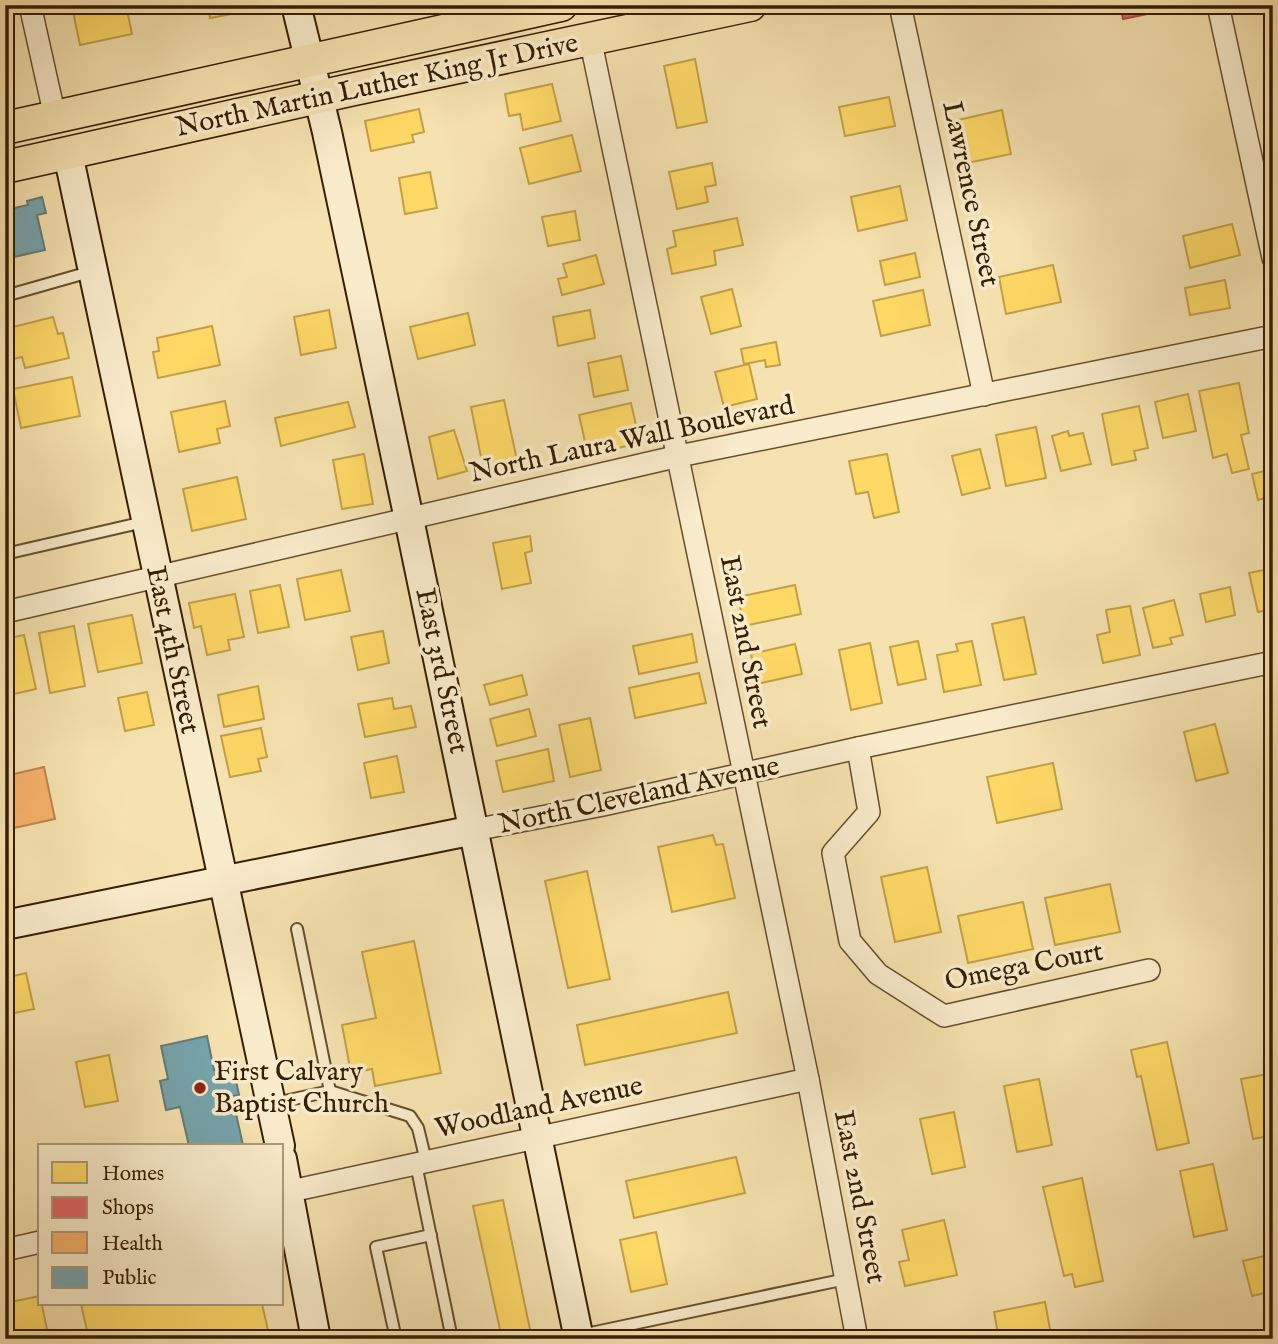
<svg xmlns="http://www.w3.org/2000/svg" width="1278" height="1344" viewBox="0 0 1278 1344" font-family="'IM FELL English',serif">
  <style>
    .homes { fill: #ffd966; stroke: #c3a147; stroke-width: 2 }
    .shops { fill: #e06666; stroke: #ad5047; stroke-width: 2 }
    .health { fill: #f6b26b; stroke: #bc864b; stroke-width: 2 }
    .public { fill: #76a5af; stroke: #637c7a; stroke-width: 2 }
    .lines { fill: none; stroke-linecap: round; stroke-linejoin: round }
    .lane-casing { stroke: #664f2c; stroke-width: 14 }
    .street-casing { stroke: #664f2c; stroke-width: 24 }
    .secondary-casing { stroke: #361e00; stroke-width: 32 }
    .primary-casing { stroke: #361e00; stroke-width: 35 }
    .lane { stroke: #f9eccc; stroke-width: 10 }
    .street { stroke: #f9eccc; stroke-width: 21 }
    .secondary { stroke: #f9eccc; stroke-width: 28 }
    .primary { stroke: #f6e2b0; stroke-width: 32 }
    .poi-dot { fill: #8f2418; stroke: #f9eccc; stroke-width: 2.5 }
    .labels { text-anchor: middle; dominant-baseline: central; stroke-width: 7; stroke-linejoin: round; paint-order: stroke }
    .street-label { font-size: 28px; fill: #361e00; stroke: #f9eccc }
    .poi-label { font-size: 28px; fill: #361e00; stroke: #f9eccc; text-anchor: start }
  </style>
  <rect width="100%" height="100%" fill="#f6e2b0"/>
  <filter id="stains"><feTurbulence type="fractalNoise" baseFrequency=".00286" numOctaves="4"/><feColorMatrix values="0 0 0 0 .2 0 0 0 0 .09 0 0 0 0 .02 0 0 0 .5 -.17"/></filter>
  <radialGradient id="worn" r=".72"><stop offset=".6" stop-color="#630" stop-opacity="0"/><stop offset="1" stop-color="#630" stop-opacity=".3"/></radialGradient>
  <g class="homes">
    <polygon points="126,5 132,34 80,45 72,7"/>
    <polygon points="208,5 256,5 257,9 210,18"/>
    <polygon points="1273,51 1273,83 1272,83 1266,52"/>
    <polygon points="695,59 707,122 677,128 664,66"/>
    <polygon points="552,84 561,121 523,130 520,114 509,116 505,94"/>
    <polygon points="889,97 895,126 845,136 839,107"/>
    <polygon points="419,109 424,132 412,135 414,142 371,151 365,121"/>
    <polygon points="1002,110 1011,154 967,163 958,120"/>
    <polygon points="572,135 581,171 529,184 520,148"/>
    <polygon points="712,163 716,185 705,187 708,202 677,209 669,172"/>
    <polygon points="430,172 437,208 405,214 399,178"/>
    <polygon points="900,186 907,220 858,231 851,197"/>
    <polygon points="575,211 580,240 548,246 542,217"/>
    <polygon points="737,218 743,245 714,251 716,265 672,274 667,249 676,246 673,231"/>
    <polygon points="1232,224 1240,255 1190,268 1183,236"/>
    <polygon points="915,253 920,277 885,285 880,261"/>
    <polygon points="596,255 604,284 562,295 558,279 567,277 563,264"/>
    <polygon points="1053,265 1061,302 1006,314 999,277"/>
    <polygon points="1225,280 1230,308 1190,315 1185,288"/>
    <polygon points="732,289 741,326 711,334 701,297"/>
    <polygon points="923,290 930,325 881,336 873,301"/>
    <polygon points="329,310 336,348 301,355 294,317"/>
    <polygon points="590,310 595,338 558,346 553,317"/>
    <polygon points="468,313 475,345 418,359 410,327"/>
    <polygon points="53,317 58,334 63,333 69,358 25,368 22,357 5,361 5,329"/>
    <polygon points="212,326 220,365 158,378 153,352 159,351 157,338"/>
    <polygon points="776,342 780,365 766,367 765,360 744,364 741,349"/>
    <polygon points="621,356 628,390 594,397 588,363"/>
    <polygon points="749,364 757,399 724,407 715,372"/>
    <polygon points="72,377 80,416 21,428 13,389"/>
    <polygon points="1239,383 1249,433 1241,435 1249,469 1232,473 1227,454 1213,458 1199,391"/>
    <polygon points="1188,394 1196,431 1163,438 1155,402"/>
    <polygon points="504,400 517,460 483,467 471,407"/>
    <polygon points="225,401 230,426 217,429 220,443 179,452 171,412"/>
    <polygon points="348,402 355,427 281,446 275,418"/>
    <polygon points="631,403 640,443 588,455 579,415"/>
    <polygon points="1139,406 1148,448 1134,451 1136,460 1112,465 1102,414"/>
    <polygon points="1036,427 1046,478 1006,486 996,435"/>
    <polygon points="454,430 467,471 438,479 429,437"/>
    <polygon points="1068,431 1069,436 1083,433 1091,464 1061,471 1052,436"/>
    <polygon points="980,449 990,488 962,495 952,456"/>
    <polygon points="364,454 373,504 342,509 333,460"/>
    <polygon points="887,454 899,512 874,518 868,492 856,494 849,461"/>
    <polygon points="1273,469 1273,496 1258,500 1252,474"/>
    <polygon points="237,477 246,519 192,531 183,489"/>
    <polygon points="530,536 532,551 525,553 531,583 502,589 493,543"/>
    <polygon points="1273,568 1273,609 1258,612 1249,573"/>
    <polygon points="341,570 350,611 305,620 297,579"/>
    <polygon points="280,585 289,627 258,633 250,591"/>
    <polygon points="795,585 801,614 744,626 738,597"/>
    <polygon points="1230,587 1235,615 1206,622 1200,594"/>
    <polygon points="235,594 244,637 228,640 230,650 207,655 201,626 194,628 189,603"/>
    <polygon points="1174,600 1183,635 1170,638 1172,644 1153,648 1143,608"/>
    <polygon points="1130,606 1140,655 1103,663 1097,635 1110,632 1106,610"/>
    <polygon points="132,615 142,663 98,672 88,624"/>
    <polygon points="1024,617 1036,674 1004,680 992,624"/>
    <polygon points="74,626 85,686 50,693 39,633"/>
    <polygon points="383,631 389,663 358,670 351,637"/>
    <polygon points="692,634 697,662 639,674 633,646"/>
    <polygon points="24,635 36,689 5,696 5,639"/>
    <polygon points="918,641 926,679 898,685 890,647"/>
    <polygon points="972,641 981,685 944,692 937,655 958,651 956,644"/>
    <polygon points="870,643 882,703 851,710 839,650"/>
    <polygon points="795,644 802,674 757,684 751,654"/>
    <polygon points="699,673 706,703 635,718 629,688"/>
    <polygon points="522,675 527,695 490,705 484,685"/>
    <polygon points="258,686 264,719 224,727 218,695"/>
    <polygon points="147,692 154,725 125,731 118,698"/>
    <polygon points="392,698 394,709 411,706 416,727 365,737 358,704"/>
    <polygon points="529,709 536,736 497,746 490,719"/>
    <polygon points="590,718 601,770 570,777 559,725"/>
    <polygon points="1215,724 1228,773 1196,781 1184,732"/>
    <polygon points="261,728 267,757 258,759 261,771 230,777 221,736"/>
    <polygon points="548,749 554,781 503,792 496,761"/>
    <polygon points="397,756 404,792 371,798 364,763"/>
    <polygon points="1053,763 1062,809 997,823 987,777"/>
    <polygon points="713,835 716,845 723,844 735,898 672,912 658,847"/>
    <polygon points="927,867 941,932 895,942 881,877"/>
    <polygon points="587,871 610,979 568,988 545,881"/>
    <polygon points="1110,884 1120,932 1055,945 1045,898"/>
    <polygon points="1023,902 1033,949 968,963 958,916"/>
    <polygon points="414,941 441,1073 375,1086 372,1069 351,1073 342,1025 376,1018 362,952"/>
    <polygon points="26,973 34,1009 5,1015 5,978"/>
    <polygon points="728,992 737,1033 585,1065 577,1025"/>
    <polygon points="1167,1042 1189,1143 1157,1150 1141,1076 1137,1077 1131,1050"/>
    <polygon points="109,1055 118,1101 85,1107 76,1062"/>
    <polygon points="1273,1073 1273,1135 1253,1139 1241,1079"/>
    <polygon points="1039,1079 1052,1145 1017,1152 1004,1086"/>
    <polygon points="954,1112 965,1167 932,1174 920,1119"/>
    <polygon points="736,1157 745,1193 634,1218 626,1181"/>
    <polygon points="1213,1164 1227,1230 1194,1237 1180,1171"/>
    <polygon points="1082,1178 1103,1281 1075,1287 1072,1274 1064,1276 1043,1187"/>
    <polygon points="503,1200 532,1339 502,1339 473,1206"/>
    <polygon points="944,1220 957,1275 905,1286 899,1262 909,1260 902,1230"/>
    <polygon points="656,1232 667,1284 631,1292 620,1240"/>
    <polygon points="1273,1254 1273,1291 1252,1296 1243,1261"/>
    <polygon points="40,1296 49,1339 5,1339 5,1303"/>
    <polygon points="1045,1302 1051,1334 1029,1339 999,1339 994,1312"/>
    <polygon points="81,1304 262,1304 270,1339 89,1339"/>
    <polygon points="794,1330 796,1339 775,1339 774,1333"/>
  </g>
  <polygon class="shops" points="1120,5 1180,5 1181,7 1123,19"/>
  <polygon class="health" points="44,767 55,819 5,830 5,776"/>
  <g class="public">
    <polygon points="42,197 46,213 37,215 45,250 5,259 5,210 28,205 27,201"/>
    <polygon points="207,1036 214,1070 233,1066 239,1095 232,1096 243,1145 189,1146 180,1107 166,1110 160,1081 168,1079 161,1046"/>
  </g>
  <g class="lines">
    <defs>
      <g id="lane">
        <polyline points="5,296 93,271"/>
        <polyline points="5,554 144,522"/>
        <polyline points="297,929 330,1091"/>
        <polyline points="271,1104 330,1091 410,1116 418,1128 426,1161"/>
        <polyline points="416,1164 452,1339"/>
        <polyline points="581,1335 846,1279"/>
        <polyline points="396,1339 376,1247 431,1235"/>
      </g>
      <g id="street">
        <polyline points="30,5 55,117"/>
        <polyline points="900,5 984,395"/>
        <polyline points="1218,5 1273,258"/>
        <polyline points="590,38 808,1079 857,1339"/>
        <polyline points="5,612 679,456 1273,336"/>
        <polyline points="858,748 869,812 833,853 850,941 878,974 944,1016 1149,970"/>
        <polyline points="474,830 603,805 858,748 1273,662"/>
        <polyline points="282,1193 808,1079"/>
        <polyline points="5,1250 40,1242"/>
        <polyline points="1272,1339 1273,1339"/>
      </g>
      <g id="secondary">
        <polyline points="296,5 327,132 409,519 579,1339"/>
        <polyline points="68,154 280,1146"/>
        <polyline points="5,925 474,830"/>
        <polyline points="282,1159 316,1339"/>
      </g>
      <g id="primary">
        <polyline points="5,128 561,5"/>
        <polyline points="5,167 350,90 750,5"/>
      </g>
    </defs>
    <use href="#lane" class="lane-casing"/>
    <use href="#street" class="street-casing"/>
    <use href="#secondary" class="secondary-casing"/>
    <use href="#primary" class="primary-casing"/>
    <use href="#lane" class="lane"/>
    <use href="#street" class="street"/>
    <use href="#secondary" class="secondary"/>
    <use href="#primary" class="primary"/>
  </g>
  <circle class="poi-dot" cx="200" cy="1088" r="7"/>
  <g class="labels">
    <g class="street-label">
      <text transform="translate(377 86) rotate(-12)">North Martin Luther King Jr Drive</text>
      <text transform="translate(970 194) rotate(78)">Lawrence Street</text>
      <text transform="translate(632 440) rotate(-12)">North Laura Wall Boulevard</text>
      <text transform="translate(745 642) rotate(79)">East 2nd Street</text>
      <text transform="translate(172 650) rotate(78)">East 4th Street</text>
      <text transform="translate(441 671) rotate(78)">East 3rd Street</text>
      <text transform="translate(639 796) rotate(-12)">North Cleveland Avenue</text>
      <text transform="translate(1024 967) rotate(-11)">Omega Court</text>
      <text transform="translate(539 1108) rotate(-12)">Woodland Avenue</text>
      <text transform="translate(859 1197) rotate(79)">East 2nd Street</text>
    </g>
    <g class="poi-label">
      <text x="214" y="1072">First Calvary<tspan x="214" dy="32">Baptist Church</tspan></text>
    </g>
  </g>
  <rect width="1278" height="1344" fill="none" stroke="#f6e2b0" stroke-width="28"/>
  <rect x="7" y="7" width="1264" height="1330" fill="none" stroke="#361e00" stroke-width="3.5"/>
  <rect x="14" y="14" width="1250" height="1316" fill="none" stroke="#361e00" stroke-width="2"/>
  <rect x="38" y="1144" width="245" height="161" fill="#f9eccc" stroke="#ab9a7a" stroke-width="2"/>
  <rect x="52" y="1162" width="35" height="21" fill="#ffd966" stroke="#ab9a7a" stroke-width="2"/>
  <text x="102" y="1180" font-size="21" fill="#361e00">Homes</text>
  <rect x="52" y="1197" width="35" height="21" fill="#e06666" stroke="#ab9a7a" stroke-width="2"/>
  <text x="102" y="1214" font-size="21" fill="#361e00">Shops</text>
  <rect x="52" y="1232" width="35" height="21" fill="#f6b26b" stroke="#ab9a7a" stroke-width="2"/>
  <text x="102" y="1250" font-size="21" fill="#361e00">Health</text>
  <rect x="52" y="1267" width="35" height="21" fill="#76a5af" stroke="#ab9a7a" stroke-width="2"/>
  <text x="102" y="1284" font-size="21" fill="#361e00">Public</text>
  <rect width="100%" height="100%" filter="url(#stains)"/>
  <rect width="100%" height="100%" fill="url(#worn)"/>
</svg>
